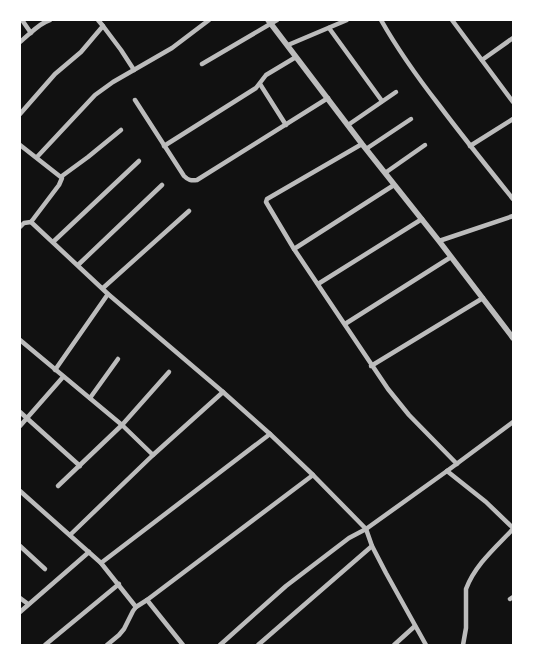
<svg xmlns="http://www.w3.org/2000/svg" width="533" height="665" viewBox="0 0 533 665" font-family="'Open Sans',sans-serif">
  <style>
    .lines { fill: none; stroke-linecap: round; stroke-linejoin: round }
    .minor { stroke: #bcbcbc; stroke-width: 4.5 }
    .tertiary { stroke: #bcbcbc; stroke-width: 5.5 }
  </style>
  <rect width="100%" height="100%" fill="#111"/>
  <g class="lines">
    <g class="minor">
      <polyline points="22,20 31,33"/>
      <path d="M381,20C398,50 418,78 439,105C463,137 488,168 513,199"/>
      <polyline points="452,20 513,102"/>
      <polyline points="103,26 121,50 134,70"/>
      <polyline points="329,28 382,101"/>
      <path d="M20,42C29,35 39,23 50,20"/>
      <polyline points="288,45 347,20"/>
      <polyline points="482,60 513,38"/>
      <polyline points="202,64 277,20"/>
      <polyline points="260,84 286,125"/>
      <path d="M135,100L184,176C188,180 191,181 197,180L328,98"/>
      <polyline points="20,114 55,74 81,52 103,26 98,20"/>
      <polyline points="348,125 396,92"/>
      <polyline points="362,144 267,199 266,202 294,249 388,389 409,415 457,464"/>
      <polyline points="20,145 62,178 59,185 31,222"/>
      <polyline points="164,146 256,88 266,75 296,57"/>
      <polyline points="470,146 513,119"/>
      <polyline points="366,149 411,119"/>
      <polyline points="37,157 95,95 113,82 172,48 209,20"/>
      <polyline points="385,173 425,145"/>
      <polyline points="62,176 88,157 121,130"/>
      <polyline points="20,227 24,223 31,222 108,294 223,392 270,434 313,475 366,529 372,546 386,573 426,645"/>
      <polyline points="439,241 513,216"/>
      <polyline points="53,242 139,161"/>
      <polyline points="294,249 394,185"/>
      <polyline points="78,265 162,185"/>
      <polyline points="318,284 422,219"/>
      <polyline points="103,288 189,211"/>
      <polyline points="345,324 451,257"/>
      <polyline points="20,340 122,425 153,455"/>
      <polyline points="371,366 483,298"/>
      <polyline points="55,370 108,294"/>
      <polyline points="90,398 118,359"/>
      <polyline points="20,412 80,466"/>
      <polyline points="20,426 63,377"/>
      <polyline points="447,471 486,502 513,528"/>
      <polyline points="58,486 122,425 169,372"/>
      <polyline points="20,491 101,563 136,607"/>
      <polyline points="70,535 153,455 223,392"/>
      <polyline points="20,546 45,569"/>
      <polyline points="101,563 270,434"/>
      <polyline points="20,598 28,604"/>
      <polyline points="510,599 513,597"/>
      <polyline points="147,600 183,645"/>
      <polyline points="20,612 89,552"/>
      <polyline points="45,645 119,584"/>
      <polyline points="107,645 119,635 124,629 133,611 136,607 147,600 313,475"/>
      <polyline points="220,645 286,586 349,538 366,529 447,471 513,422"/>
      <polyline points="258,645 372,546"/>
      <polyline points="394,645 415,626"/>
      <path d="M463,645L466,628V589C475,565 495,548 513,529"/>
    </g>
    <polyline class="tertiary" points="268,20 362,144 439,241 513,338"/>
  </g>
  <rect width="533" height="665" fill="none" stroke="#ffffff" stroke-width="42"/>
</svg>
